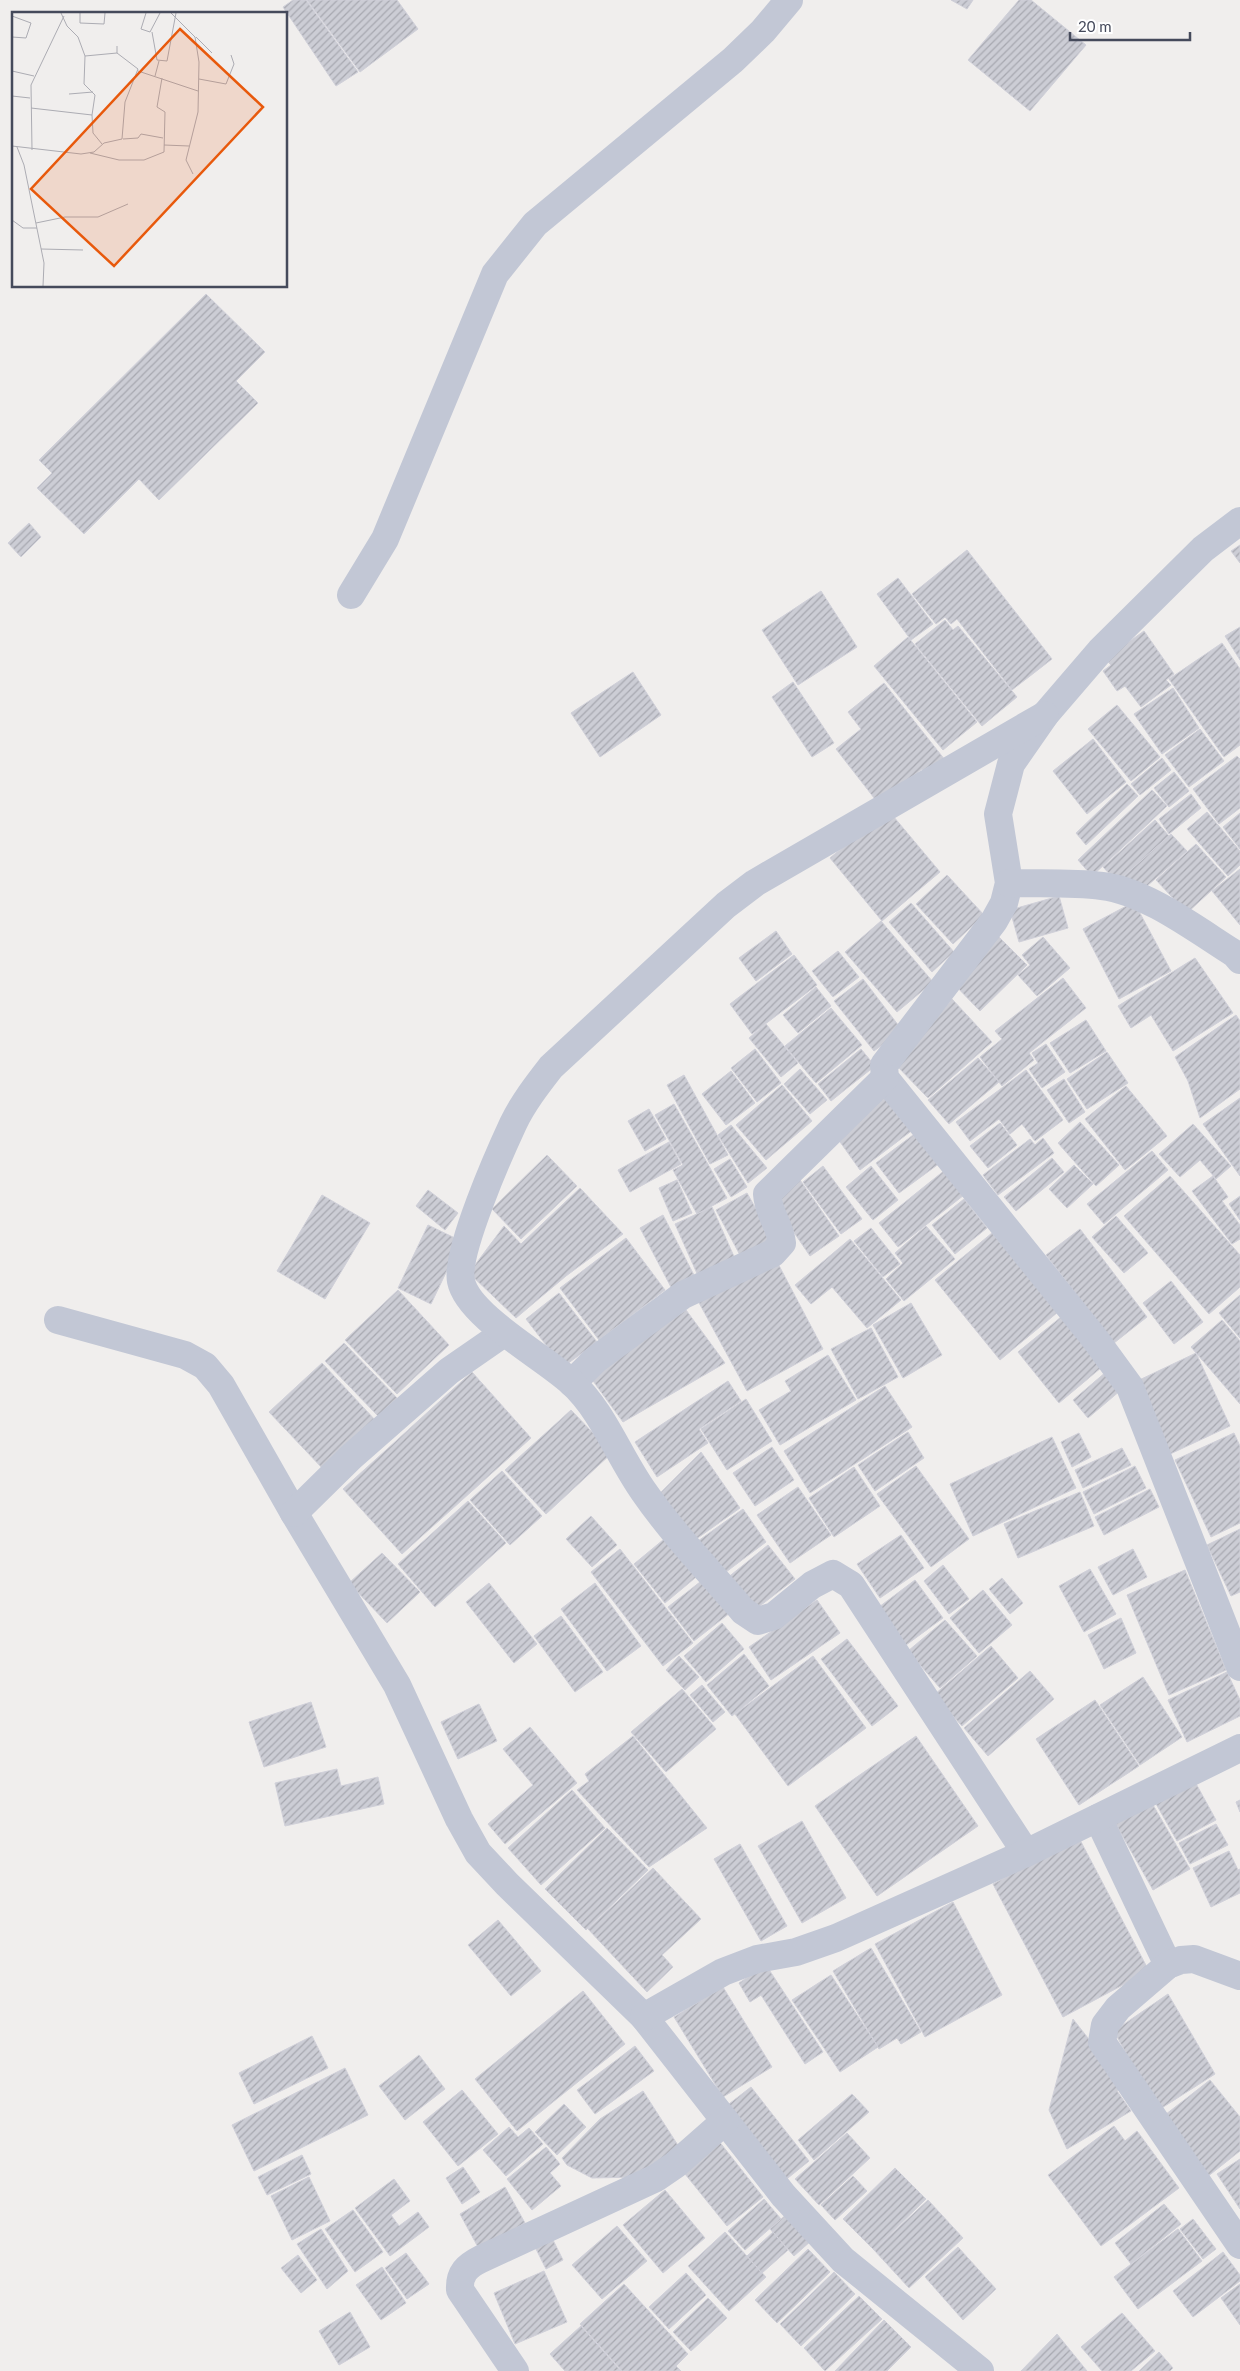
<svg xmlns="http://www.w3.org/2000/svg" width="1240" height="2371" viewBox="0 0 1240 2371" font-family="Lato,sans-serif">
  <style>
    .building { fill: url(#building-hatch); stroke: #d0d0d9 }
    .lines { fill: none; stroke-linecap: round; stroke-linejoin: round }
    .minor { stroke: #c2c7d5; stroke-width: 28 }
    .inset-road { fill: none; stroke: #acacb3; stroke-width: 1 }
    .view { fill: #e8590c; fill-opacity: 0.15; stroke: #e8590c; stroke-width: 2.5 }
    .inset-edge { fill: none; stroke: #454a5b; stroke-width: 2.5 }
  </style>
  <defs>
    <pattern id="building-hatch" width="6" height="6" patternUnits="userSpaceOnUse" patternTransform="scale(1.25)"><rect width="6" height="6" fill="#cccdd5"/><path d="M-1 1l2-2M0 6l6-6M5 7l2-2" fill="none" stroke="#a7a8b0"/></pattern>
  </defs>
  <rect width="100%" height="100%" fill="#f0eeed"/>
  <g class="building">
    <polygon points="293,0 306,0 358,72 336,86 283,7"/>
    <polygon points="307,0 397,0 418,29 360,72"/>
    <polygon points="951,0 973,0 967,9"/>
    <polygon points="1019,0 1031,0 1086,45 1030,111 968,60"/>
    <polygon points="206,294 265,352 236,381 258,403 159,500 139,479 84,534 37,488 52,473 39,460"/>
    <polygon points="29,523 41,537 21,557 8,543"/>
    <polygon points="1240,545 1240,563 1231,551"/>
    <polygon points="967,550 1052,659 1012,690 957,619 951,624 945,617 936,624 912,594"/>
    <polygon points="898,578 933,624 911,640 877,594"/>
    <polygon points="821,591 857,647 798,685 762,630"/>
    <polygon points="945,620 953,630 958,626 1017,697 982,726 915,644"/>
    <polygon points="1240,627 1240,660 1225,636"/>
    <polygon points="1144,631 1174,674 1166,680 1171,685 1141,707 1125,686 1117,691 1103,671 1111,665 1105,659"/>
    <polygon points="908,637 977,722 943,750 874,666"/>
    <polygon points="1222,643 1240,669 1240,745 1224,757 1169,679"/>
    <polygon points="633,672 661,715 600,757 571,713"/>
    <polygon points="793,682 834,743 812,757 772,697"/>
    <polygon points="884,683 945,760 927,774 922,769 878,803 836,749 861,729 848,712"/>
    <polygon points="1173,688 1199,728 1162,754 1134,714"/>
    <polygon points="1117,705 1160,757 1131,781 1088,729"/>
    <polygon points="1200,729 1224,761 1189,787 1165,755"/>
    <polygon points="1093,739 1126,782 1087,814 1053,771"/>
    <polygon points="1237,756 1240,759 1240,808 1219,824 1193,789"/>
    <polygon points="1162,758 1171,770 1140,795 1131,784"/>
    <polygon points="1174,772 1189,791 1169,807 1154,788"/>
    <polygon points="1127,784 1138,796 1086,845 1076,833"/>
    <polygon points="1152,790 1167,806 1092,876 1078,860"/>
    <polygon points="1191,794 1201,808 1169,834 1159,819"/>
    <polygon points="888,810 940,872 882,921 830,858"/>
    <polygon points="1207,812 1240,851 1240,865 1228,876 1187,829"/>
    <polygon points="1240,813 1240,849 1223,827"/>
    <polygon points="1155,820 1169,836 1117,882 1103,867"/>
    <polygon points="1171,834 1187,851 1139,893 1124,876"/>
    <polygon points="1196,844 1226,877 1187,913 1156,880"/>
    <polygon points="1240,869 1240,925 1212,891"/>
    <polygon points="947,875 984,915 953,944 916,904"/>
    <polygon points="1059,896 1068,928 1019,942 1010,910"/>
    <polygon points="1134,902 1171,971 1119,999 1083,929"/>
    <polygon points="911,903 954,952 932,972 889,922"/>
    <polygon points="881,921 933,982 897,1012 845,952"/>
    <polygon points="776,931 792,954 756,981 739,958"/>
    <polygon points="998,936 1027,965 980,1011 952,982"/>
    <polygon points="1043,937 1070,968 1037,996 1018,975 1030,965 1022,955"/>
    <polygon points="838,951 859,977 833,997 812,971"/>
    <polygon points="794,955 817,985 752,1034 730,1004"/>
    <polygon points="1195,958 1233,1013 1173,1051 1151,1015 1131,1028 1118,1006"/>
    <polygon points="1063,978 1086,1008 1029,1053 1034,1060 1002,1086 980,1057 1002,1039 995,1031"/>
    <polygon points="863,979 902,1030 874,1051 834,1001"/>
    <polygon points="816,987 831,1006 798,1033 783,1015"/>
    <polygon points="952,999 992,1042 928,1098 896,1065"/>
    <polygon points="831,1008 862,1045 816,1083 785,1046"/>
    <polygon points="1236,1015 1240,1021 1240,1089 1200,1118 1188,1081 1175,1057"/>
    <polygon points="1086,1020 1106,1051 1070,1073 1050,1043"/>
    <polygon points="766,1024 798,1063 781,1077 749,1038"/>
    <polygon points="1046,1044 1065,1072 1042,1088 1029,1069 1038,1063 1032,1053"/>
    <polygon points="755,1049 781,1083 757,1102 731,1068"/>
    <polygon points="861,1049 875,1066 831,1101 818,1084"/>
    <polygon points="1107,1052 1128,1083 1087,1109 1067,1079"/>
    <polygon points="978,1058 999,1082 949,1124 928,1100"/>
    <polygon points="800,1069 827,1100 810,1114 784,1084"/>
    <polygon points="1026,1070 1063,1120 1035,1141 1022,1124 1010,1134 999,1119 970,1141 956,1122"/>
    <polygon points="731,1071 755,1103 726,1125 702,1094"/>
    <polygon points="684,1075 728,1155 710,1164 667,1085"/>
    <polygon points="1064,1079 1085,1112 1069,1123 1047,1090"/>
    <polygon points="782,1085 812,1121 766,1160 736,1125"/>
    <polygon points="1126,1086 1167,1136 1125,1170 1085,1119"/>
    <polygon points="881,1088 914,1129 860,1170 833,1132"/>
    <polygon points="1240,1098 1240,1176 1203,1124"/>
    <polygon points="674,1104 727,1198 697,1214 673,1170 683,1165 655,1115"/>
    <polygon points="649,1109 666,1139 645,1151 628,1121"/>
    <polygon points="1080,1122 1119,1165 1096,1186 1058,1143"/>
    <polygon points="1000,1123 1017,1145 988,1168 970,1146"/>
    <polygon points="1193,1124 1231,1166 1216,1179 1200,1160 1180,1177 1159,1154"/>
    <polygon points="731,1125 767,1168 748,1183 718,1135"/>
    <polygon points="917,1132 940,1163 899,1193 876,1163"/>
    <polygon points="1043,1138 1054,1153 998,1195 983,1175 1030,1139 1035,1145"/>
    <polygon points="669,1142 681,1164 630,1192 618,1170"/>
    <polygon points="1152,1151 1168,1170 1104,1224 1087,1204"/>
    <polygon points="547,1155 577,1186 521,1239 492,1209"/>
    <polygon points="1052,1158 1064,1172 1016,1211 1004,1197"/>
    <polygon points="730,1159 747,1187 731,1197 714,1169"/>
    <polygon points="1074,1165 1093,1184 1067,1208 1049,1189"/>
    <polygon points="823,1166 862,1219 841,1234 803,1182"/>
    <polygon points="871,1166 898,1200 873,1220 846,1187"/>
    <polygon points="945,1170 964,1195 898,1247 879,1223"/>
    <polygon points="1170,1176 1240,1255 1240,1287 1209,1314 1124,1216"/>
    <polygon points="1213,1176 1228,1197 1222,1201 1240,1225 1240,1239 1232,1244 1192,1191"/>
    <polygon points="677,1180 692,1213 673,1221 659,1188"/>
    <polygon points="800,1180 839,1236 810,1256 772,1200"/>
    <polygon points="580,1188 623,1234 566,1276 516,1318 469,1273 504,1226 521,1244"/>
    <polygon points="428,1190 458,1213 445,1230 416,1206"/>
    <polygon points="747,1193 773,1239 741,1257 716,1210"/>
    <polygon points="322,1195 370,1223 325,1299 277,1271"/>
    <polygon points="1240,1196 1240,1220 1229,1204"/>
    <polygon points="964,1199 987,1228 955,1254 932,1225"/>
    <polygon points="712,1207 736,1261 699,1278 675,1224"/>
    <polygon points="663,1215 696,1279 673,1291 640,1228"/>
    <polygon points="1116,1216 1148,1253 1124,1273 1092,1237"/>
    <polygon points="428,1225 461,1241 431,1304 398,1288"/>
    <polygon points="926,1226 955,1259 904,1301 886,1279 903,1263 895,1253"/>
    <polygon points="871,1228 900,1264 883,1277 854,1241"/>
    <polygon points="1080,1229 1147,1317 1114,1343 1046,1255"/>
    <polygon points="992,1233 1058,1312 1000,1360 935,1280"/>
    <polygon points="626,1238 665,1290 599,1340 560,1288"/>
    <polygon points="850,1239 901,1300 867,1328 832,1287 811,1304 795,1285"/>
    <polygon points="774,1256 823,1349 747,1391 697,1299"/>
    <polygon points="1171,1281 1203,1322 1174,1344 1143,1303"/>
    <polygon points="398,1290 449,1345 397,1394 345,1340"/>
    <polygon points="559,1293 597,1342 563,1367 526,1319"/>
    <polygon points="1240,1295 1240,1338 1219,1313"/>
    <polygon points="911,1303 942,1355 903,1378 873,1325"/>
    <polygon points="686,1310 725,1363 623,1422 588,1374"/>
    <polygon points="1061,1317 1102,1367 1059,1403 1018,1352"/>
    <polygon points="1222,1320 1240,1341 1240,1404 1191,1347"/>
    <polygon points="871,1328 898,1377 858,1399 831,1349"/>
    <polygon points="344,1343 397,1398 378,1416 325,1361"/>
    <polygon points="1196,1353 1230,1426 1168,1455 1133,1383"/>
    <polygon points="828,1355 856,1400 780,1445 759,1410 791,1391 785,1381"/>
    <polygon points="322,1363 376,1421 324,1470 269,1412"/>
    <polygon points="472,1372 531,1438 402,1554 343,1489"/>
    <polygon points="1106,1372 1121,1390 1088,1418 1073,1400"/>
    <polygon points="728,1381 741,1401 699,1429 708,1443 657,1477 635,1442"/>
    <polygon points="885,1386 912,1427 810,1493 784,1451"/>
    <polygon points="746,1399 772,1441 727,1470 701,1429"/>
    <polygon points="571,1410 612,1453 546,1514 505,1470"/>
    <polygon points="908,1432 924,1458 875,1491 858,1465"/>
    <polygon points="1079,1433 1091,1457 1072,1467 1061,1442"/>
    <polygon points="1234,1433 1240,1446 1240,1523 1211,1537 1175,1460"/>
    <polygon points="1052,1437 1076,1488 973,1536 950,1484"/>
    <polygon points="772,1447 794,1480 755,1506 733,1473"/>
    <polygon points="1122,1448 1131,1465 1083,1488 1075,1470"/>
    <polygon points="701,1452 740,1508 692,1542 654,1499"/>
    <polygon points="916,1466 969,1539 931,1567 877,1494"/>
    <polygon points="1135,1466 1146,1488 1094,1514 1083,1492"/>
    <polygon points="854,1467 880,1506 834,1537 809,1498"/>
    <polygon points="502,1471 542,1516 510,1545 470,1500"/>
    <polygon points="798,1487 831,1535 790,1563 757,1515"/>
    <polygon points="1150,1489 1159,1507 1104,1535 1095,1517"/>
    <polygon points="1080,1492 1094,1526 1018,1558 1004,1524"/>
    <polygon points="468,1501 506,1543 435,1607 398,1564"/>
    <polygon points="743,1509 766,1542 722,1575 698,1541"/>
    <polygon points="591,1516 617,1545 592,1567 566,1539"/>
    <polygon points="1240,1529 1240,1592 1231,1596 1207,1545"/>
    <polygon points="669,1535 701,1573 665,1603 634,1564"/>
    <polygon points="901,1535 924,1568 880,1598 857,1564"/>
    <polygon points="768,1545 795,1579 752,1612 726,1579"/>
    <polygon points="620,1549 693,1643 663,1666 591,1572"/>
    <polygon points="1133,1549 1147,1577 1113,1595 1098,1567"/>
    <polygon points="382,1553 420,1592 387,1623 349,1583"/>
    <polygon points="943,1565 969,1599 949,1614 924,1581"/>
    <polygon points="1090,1569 1116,1614 1084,1632 1059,1586"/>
    <polygon points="1185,1570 1226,1670 1169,1695 1127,1595"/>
    <polygon points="709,1575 735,1609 694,1641 668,1607"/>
    <polygon points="1002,1578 1023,1603 1010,1614 989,1589"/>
    <polygon points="915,1580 943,1618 906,1645 879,1607"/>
    <polygon points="489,1583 537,1644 514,1663 466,1602"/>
    <polygon points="595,1583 641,1646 607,1671 561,1609"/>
    <polygon points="983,1590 1012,1625 979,1653 950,1618"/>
    <polygon points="817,1600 840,1633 771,1680 749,1647"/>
    <polygon points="561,1616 603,1672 575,1692 534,1636"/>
    <polygon points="1121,1618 1136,1653 1104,1669 1088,1635"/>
    <polygon points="945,1620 977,1656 940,1688 908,1651"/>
    <polygon points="722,1623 744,1649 706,1682 684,1656"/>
    <polygon points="847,1639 898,1706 872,1726 821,1659"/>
    <polygon points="991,1646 1018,1678 962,1726 934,1695"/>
    <polygon points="744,1654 769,1686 732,1716 707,1685"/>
    <polygon points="679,1656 699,1677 685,1690 666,1670"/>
    <polygon points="813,1656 866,1728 788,1786 735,1714"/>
    <polygon points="1030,1671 1054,1699 988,1756 964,1728"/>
    <polygon points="1227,1672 1240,1700 1240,1716 1187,1742 1168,1700"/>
    <polygon points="1143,1677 1182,1737 1140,1765 1100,1705"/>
    <polygon points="702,1685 725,1712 713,1722 690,1695"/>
    <polygon points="682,1689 716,1729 666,1772 631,1732"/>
    <polygon points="1095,1700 1139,1766 1079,1805 1036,1739"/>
    <polygon points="311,1702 326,1747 264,1767 249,1722"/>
    <polygon points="479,1704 497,1741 458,1759 441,1722"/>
    <polygon points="530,1727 577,1783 505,1844 488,1824 533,1785 503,1749"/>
    <polygon points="633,1736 707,1828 649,1867 577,1790 589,1781 585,1774"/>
    <polygon points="916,1736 978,1826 877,1896 815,1806"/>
    <polygon points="337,1769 341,1786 378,1777 384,1804 285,1826 275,1783"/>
    <polygon points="1194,1780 1216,1820 1177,1841 1155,1802"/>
    <polygon points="572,1790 605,1828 541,1885 508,1848"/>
    <polygon points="1149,1798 1190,1869 1153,1890 1113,1819"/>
    <polygon points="1240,1800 1240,1812 1236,1802"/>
    <polygon points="802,1821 846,1898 802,1923 758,1846"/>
    <polygon points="1216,1824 1228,1845 1190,1864 1179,1843"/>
    <polygon points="607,1828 648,1870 586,1930 545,1889"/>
    <polygon points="1079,1838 1149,1971 1063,2017 993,1884"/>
    <polygon points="740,1844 787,1926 761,1941 714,1859"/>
    <polygon points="1229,1851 1238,1870 1240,1869 1240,1893 1211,1907 1193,1868"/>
    <polygon points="653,1868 701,1919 662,1955 673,1967 647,1992 588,1929"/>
    <polygon points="953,1902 1002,1995 925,2037 875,1944"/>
    <polygon points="498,1920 541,1971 511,1996 468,1945"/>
    <polygon points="871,1948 921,2032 901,2044 897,2038 879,2049 833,1971"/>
    <polygon points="766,1965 823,2052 805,2064 761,1995 750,2002 739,1983"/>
    <polygon points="831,1975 878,2047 840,2072 792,2000"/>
    <polygon points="723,1987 772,2067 723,2097 674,2017"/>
    <polygon points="583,1991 625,2044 517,2131 475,2079"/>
    <polygon points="1168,1994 1215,2074 1157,2111 1114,2031"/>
    <polygon points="1073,2019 1125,2085 1117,2091 1131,2111 1067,2149 1049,2110"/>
    <polygon points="312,2036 328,2068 254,2104 239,2073"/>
    <polygon points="635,2046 654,2071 595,2114 577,2090"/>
    <polygon points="419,2055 445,2089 405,2120 379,2086"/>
    <polygon points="345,2068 368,2115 254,2171 232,2125"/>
    <polygon points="1210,2080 1240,2117 1240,2151 1207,2177 1161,2118"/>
    <polygon points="751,2087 809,2161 783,2182 725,2107"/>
    <polygon points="462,2090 498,2134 458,2166 423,2122"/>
    <polygon points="643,2091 681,2150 638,2177 592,2178 567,2165 562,2158 600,2119"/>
    <polygon points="852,2094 869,2112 814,2160 798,2140"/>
    <polygon points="564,2104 586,2127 557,2155 535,2132"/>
    <polygon points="1114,2126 1125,2141 1137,2131 1179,2188 1101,2246 1048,2175"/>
    <polygon points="509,2127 518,2137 529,2128 543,2144 506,2176 483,2150"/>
    <polygon points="847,2133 870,2158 819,2205 795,2179"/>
    <polygon points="718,2140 763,2197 727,2226 681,2169"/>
    <polygon points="546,2147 560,2164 550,2173 561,2186 532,2210 507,2179"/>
    <polygon points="302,2155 311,2174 267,2195 258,2177"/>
    <polygon points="1240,2159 1240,2209 1217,2174"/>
    <polygon points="463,2167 480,2192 462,2204 446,2178"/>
    <polygon points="895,2168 926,2199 874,2250 843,2219"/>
    <polygon points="853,2176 867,2191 835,2220 821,2205"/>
    <polygon points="309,2177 330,2221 292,2240 271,2196"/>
    <polygon points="394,2179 410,2201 391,2215 399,2226 418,2212 429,2227 390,2256 355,2208"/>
    <polygon points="505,2187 525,2223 479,2249 460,2214"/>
    <polygon points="665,2190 705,2238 663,2273 623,2225"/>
    <polygon points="764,2199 781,2219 745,2250 728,2231"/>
    <polygon points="928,2200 963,2238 909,2288 874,2250"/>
    <polygon points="1164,2204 1181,2224 1131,2264 1115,2243"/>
    <polygon points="353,2210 383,2252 355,2272 325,2229"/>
    <polygon points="788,2213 812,2240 794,2256 770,2229"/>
    <polygon points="1193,2219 1216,2249 1203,2259 1180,2229"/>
    <polygon points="617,2226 647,2261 602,2299 572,2265"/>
    <polygon points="321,2229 348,2271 327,2289 297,2244"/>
    <polygon points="1178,2229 1202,2261 1138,2309 1114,2277"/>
    <polygon points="548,2230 563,2260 546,2269 531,2239"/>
    <polygon points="725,2232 766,2277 729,2311 688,2266"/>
    <polygon points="773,2232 788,2250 762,2273 747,2256"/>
    <polygon points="958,2247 996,2289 963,2320 925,2277"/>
    <polygon points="808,2249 830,2272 777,2323 755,2300"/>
    <polygon points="1223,2252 1240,2275 1240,2281 1193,2317 1173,2291"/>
    <polygon points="406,2253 429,2284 407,2299 385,2268"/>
    <polygon points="298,2255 317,2280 301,2293 281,2268"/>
    <polygon points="382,2267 406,2303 381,2320 356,2285"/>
    <polygon points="544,2271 567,2322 515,2344 494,2293"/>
    <polygon points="834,2272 855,2294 801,2346 780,2324"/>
    <polygon points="686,2273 706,2295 669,2329 649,2307"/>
    <polygon points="624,2284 688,2354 676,2366 681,2371 622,2371 580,2324"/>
    <polygon points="1240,2284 1240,2325 1221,2298"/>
    <polygon points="859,2296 882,2319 825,2371 804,2348"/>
    <polygon points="708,2298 727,2318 691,2351 673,2332"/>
    <polygon points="350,2312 370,2347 339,2365 319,2331"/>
    <polygon points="1122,2313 1155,2351 1131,2371 1102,2371 1081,2347"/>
    <polygon points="884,2320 911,2347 887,2371 835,2371"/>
    <polygon points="581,2326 621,2371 565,2371 550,2354"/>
    <polygon points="1057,2334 1087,2371 1021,2371"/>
    <polygon points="1159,2352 1173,2368 1170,2371 1139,2371"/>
  </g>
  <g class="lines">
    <g class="minor">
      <polyline points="1240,521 1203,549 1100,651 1045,715 1011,764 998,814 1009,883 1004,903 994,921 884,1065 885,1078 1095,1339 1130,1387 1240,1667"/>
      <polyline points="351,595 385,539 495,274 535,224 733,60 763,31 789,0"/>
      <path d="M1009,883C1040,884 1072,882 1102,886C1146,891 1198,931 1235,954L1240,960"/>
      <polyline points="58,1320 185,1355 205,1366 221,1385 294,1513 397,1685 459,1819 478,1853 507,1884 644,2017 784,2196 843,2260 980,2371"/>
      <path d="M572,1383L595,1360L683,1295L773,1253L782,1243C780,1225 768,1213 767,1194L885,1078"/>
      <polyline points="294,1513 351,1457 449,1371 504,1333"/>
      <polyline points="1098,1818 1168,1965"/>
      <path d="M1026,1853L851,1585L833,1574L812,1585L774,1616L758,1621L743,1611C710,1572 673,1534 644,1492C619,1457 603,1411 571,1382C544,1357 468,1316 461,1281C455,1253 500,1152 513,1124C523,1103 537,1085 551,1067L726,905L755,883L1045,715"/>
      <polyline points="1240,1976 1194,1959 1181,1960 1168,1965 1118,2008 1105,2025 1102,2042 1240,2245"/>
      <polyline points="644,2017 723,1972 757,1959 796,1952 836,1938 1026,1853 1240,1748"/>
      <path d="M515,2371L460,2290C459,2273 467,2266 481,2259L656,2178L675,2165L725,2121"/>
    </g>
  </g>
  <g transform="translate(12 12)">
    <rect width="275" height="275" fill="#f0eeed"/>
    <path class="inset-road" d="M68,1V11L92,12L93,1M134,1L129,17L138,20L148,1M159,1L183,25L187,50L186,100L174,148L181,162M0,4L19,11L14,26L0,25M140,20L145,48L155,49L164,1M184,25L200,41M73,44L105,41M0,59L22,64M126,59L186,79M143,64L147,49M187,67L214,72L222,52L219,43M57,82L81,80M0,84L18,86M19,96L80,103L83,83L72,72L73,44L66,25L55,14L49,1M80,103L81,121L90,132M111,127L126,126L129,122L151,126M152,133L177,134M0,134L69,142L82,140L92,131L110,127L113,90L126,57L105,41V34M5,135L12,153L32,251L31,274M20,138L19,73L52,4M78,141L107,148H132L152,140L153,100L145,95L150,66M0,208L11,216H25M24,211L53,205H86L116,192M29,237L71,238"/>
    <path class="view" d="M168,17L251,95L102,254L19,177Z"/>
    <rect width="275" height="275" class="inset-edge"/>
  </g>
  <path d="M1070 32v8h120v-8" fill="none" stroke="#454a5b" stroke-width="2.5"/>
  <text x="1078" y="32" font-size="15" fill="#454a5b" stroke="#ffffff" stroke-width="4" paint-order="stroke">20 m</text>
</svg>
